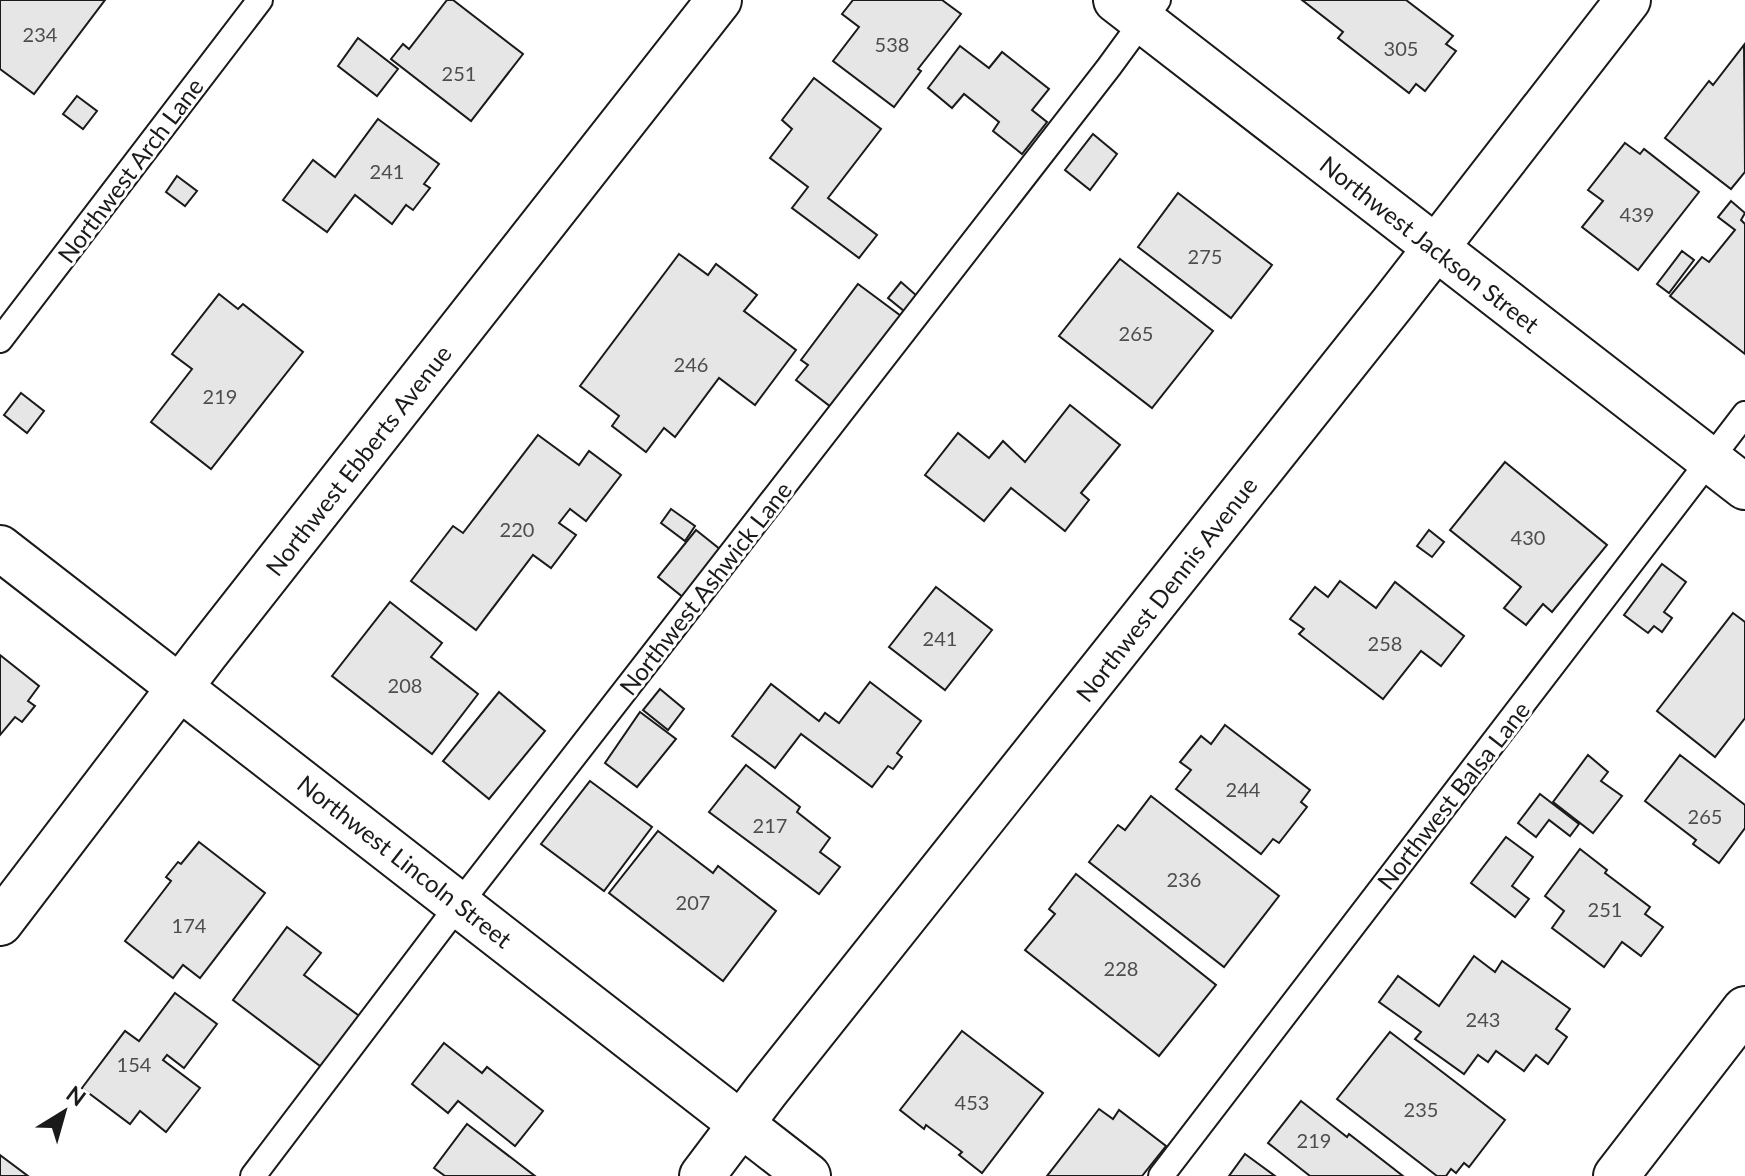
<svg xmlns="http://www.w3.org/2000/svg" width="1745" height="1176" viewBox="0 0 1745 1176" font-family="Lato,sans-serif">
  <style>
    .building { fill: #e6e6e6; stroke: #1a1a1a; stroke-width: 2 }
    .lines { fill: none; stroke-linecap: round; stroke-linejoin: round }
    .lane-casing { stroke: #1a1a1a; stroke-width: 28 }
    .street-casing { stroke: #1a1a1a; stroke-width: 48 }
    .secondary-casing { stroke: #1a1a1a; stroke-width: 48 }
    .lane { stroke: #fff; stroke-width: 24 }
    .street { stroke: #fff; stroke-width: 44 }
    .secondary { stroke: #fff; stroke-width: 44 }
    .labels { text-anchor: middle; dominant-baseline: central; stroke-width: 6; stroke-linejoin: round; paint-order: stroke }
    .number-label { font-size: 20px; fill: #4d4d4d }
    .street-label { font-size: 24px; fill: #1a1a1a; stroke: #fff }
  </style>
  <rect width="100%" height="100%" fill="#fff"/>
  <g class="building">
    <polygon points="0,0 105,0 34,94 0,69"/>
    <polygon points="447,0 453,0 523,54 471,121 391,59 403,44 409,49"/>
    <polygon points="853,0 942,0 961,14 918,69 921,71 894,107 833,61 859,27 842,14"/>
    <polygon points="1302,0 1406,0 1453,36 1446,44 1456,51 1425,91 1416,84 1409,93 1338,38 1343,32"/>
    <polygon points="358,38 398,69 377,96 338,66"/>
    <polygon points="1744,45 1745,172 1731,189 1665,138 1709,81 1713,85"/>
    <polygon points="960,46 989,68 1002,52 1049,89 1032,110 1047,122 1022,154 993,131 999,122 964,94 952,108 928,88"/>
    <polygon points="814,78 881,129 828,198 877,235 859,258 792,208 808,187 770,158 792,129 782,120"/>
    <polygon points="77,96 97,111 83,129 63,114"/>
    <polygon points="378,119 439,164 424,184 430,188 413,210 406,205 392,224 355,195 327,232 283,200 313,160 335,177"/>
    <polygon points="1093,134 1117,154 1090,190 1065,170"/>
    <polygon points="1625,143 1640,154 1644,149 1699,192 1638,270 1582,227 1603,201 1588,190"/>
    <polygon points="177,176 197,191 185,206 166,192"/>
    <polygon points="1178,193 1272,265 1231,318 1138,247"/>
    <polygon points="1731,201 1745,213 1741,220 1745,224 1745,354 1670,296 1702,257 1709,262 1735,230 1718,217"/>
    <polygon points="1682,251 1694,260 1669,293 1657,284"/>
    <polygon points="679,254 708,275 716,264 757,295 744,311 796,350 755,405 719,378 675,437 664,428 646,452 612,426 619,416 580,386"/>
    <polygon points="1120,259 1213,331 1152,408 1059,336"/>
    <polygon points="901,282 917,296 904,311 888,298"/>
    <polygon points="858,284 901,316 831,407 796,380 808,365 801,360"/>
    <polygon points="219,294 238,309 243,304 303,352 211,469 151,422 192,369 172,354"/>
    <polygon points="21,393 44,411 27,433 4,415"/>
    <polygon points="1070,405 1120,445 1081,493 1089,500 1065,531 1011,488 984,521 925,475 958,433 989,458 1003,441 1025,462"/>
    <polygon points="538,435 579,465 589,451 621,475 586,521 570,509 559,523 576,535 551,568 533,555 476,630 411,581 453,526 463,533"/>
    <polygon points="1505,462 1607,545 1552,612 1543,604 1526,625 1504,608 1521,587 1450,530"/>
    <polygon points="671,509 695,526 685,541 661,523"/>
    <polygon points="696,530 721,550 684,598 658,577"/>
    <polygon points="1429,530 1444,542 1432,557 1417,546"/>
    <polygon points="1662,564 1686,582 1664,612 1672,618 1662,632 1654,626 1648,633 1624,615"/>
    <polygon points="1340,581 1376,608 1395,582 1464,636 1441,666 1421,651 1383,699 1299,634 1304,629 1290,619 1315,587 1328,597"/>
    <polygon points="936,587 992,630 945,690 889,647"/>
    <polygon points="390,602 442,643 431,657 478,694 432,754 332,676"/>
    <polygon points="1733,613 1745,622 1745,718 1715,757 1657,711"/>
    <polygon points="0,655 39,686 28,701 35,706 22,722 15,717 0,735"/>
    <polygon points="870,682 921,721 897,753 902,757 893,769 888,766 872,787 801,734 775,768 732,736 771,684 819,721 825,713 839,723"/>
    <polygon points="660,689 684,709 668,730 643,710"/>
    <polygon points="499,692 545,731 489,799 443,761"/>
    <polygon points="640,712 676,739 637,787 605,763"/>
    <polygon points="1225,725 1310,790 1301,802 1307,807 1279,843 1273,839 1261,854 1176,789 1191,770 1180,762 1201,736 1211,744"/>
    <polygon points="1588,755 1608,772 1601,781 1622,796 1593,833 1553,802"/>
    <polygon points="1680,755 1745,805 1745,828 1719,863 1693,844 1696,840 1645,801"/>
    <polygon points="746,765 800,807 797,812 830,838 820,852 840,867 819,894 709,812"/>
    <polygon points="590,781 652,827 604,891 541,844"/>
    <polygon points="1540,794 1579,824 1570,836 1549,820 1536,837 1518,823"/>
    <polygon points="1151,796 1279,896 1224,967 1089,862 1118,825 1125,830"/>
    <polygon points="658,831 713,873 718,866 776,911 723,981 609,893"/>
    <polygon points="1506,837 1533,857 1512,886 1529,899 1515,917 1471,883"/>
    <polygon points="199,842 265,893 200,978 183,965 173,978 125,941 171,881 166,877 178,862 181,864"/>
    <polygon points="1580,849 1607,870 1605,873 1650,907 1645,914 1663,927 1641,956 1622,942 1604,967 1552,928 1564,911 1545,896"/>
    <polygon points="1076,874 1216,985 1159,1056 1025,950 1055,914 1049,909"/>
    <polygon points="287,927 321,953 304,975 362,1018 324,1069 233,1000"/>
    <polygon points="1474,956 1495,972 1502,961 1570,1009 1556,1029 1567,1037 1548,1064 1536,1055 1524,1071 1496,1051 1488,1062 1478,1055 1464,1074 1415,1039 1421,1032 1379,1002 1398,976 1439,1006"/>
    <polygon points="175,993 217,1024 184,1068 167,1055 163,1060 200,1088 166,1132 140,1111 130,1124 82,1088 125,1031 139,1041"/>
    <polygon points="962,1031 1043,1093 982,1173 959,1155 962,1152 926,1125 924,1129 900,1110"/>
    <polygon points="1390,1032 1505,1120 1469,1167 1464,1163 1456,1173 1451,1169 1446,1176 1437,1176 1337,1099"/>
    <polygon points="444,1043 482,1073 487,1067 543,1111 515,1146 458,1101 448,1113 412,1084"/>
    <polygon points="1301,1101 1347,1137 1349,1134 1403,1176 1310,1176 1268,1143"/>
    <polygon points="1099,1109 1113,1119 1119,1110 1166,1146 1142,1176 1047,1176"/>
    <polygon points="467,1124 535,1176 445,1176 434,1168"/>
    <polygon points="1245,1154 1275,1176 1229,1176"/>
    <polygon points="0,1155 28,1176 0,1176"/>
  </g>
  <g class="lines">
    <defs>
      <g id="lane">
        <polyline points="0,340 260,0"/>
        <polyline points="253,1176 460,903 1109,67 1158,0"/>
        <polyline points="1161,1176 1745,414"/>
      </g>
      <g id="street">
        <polyline points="1116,0 1745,487"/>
        <polyline points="0,548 808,1176"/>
        <polyline points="0,923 206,653 719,0"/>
        <polyline points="702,1176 766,1091 1393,303 1628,0"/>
      </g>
      <polyline id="secondary" points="1616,1176 1745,1009"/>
    </defs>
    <use href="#lane" class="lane-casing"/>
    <use href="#street" class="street-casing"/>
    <use href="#secondary" class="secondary-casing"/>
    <use href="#lane" class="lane"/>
    <use href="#street" class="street"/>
    <use href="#secondary" class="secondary"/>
  </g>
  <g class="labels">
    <g class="number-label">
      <text x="40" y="34">234</text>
      <text x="892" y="44">538</text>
      <text x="1401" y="48">305</text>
      <text x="459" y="73">251</text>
      <text x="387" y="171">241</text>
      <text x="1637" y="214">439</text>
      <text x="1205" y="256">275</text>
      <text x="1136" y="333">265</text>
      <text x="691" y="364">246</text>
      <text x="220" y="396">219</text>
      <text x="517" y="529">220</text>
      <text x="1528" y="537">430</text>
      <text x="940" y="638">241</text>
      <text x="1385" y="643">258</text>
      <text x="405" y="685">208</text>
      <text x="1243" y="789">244</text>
      <text x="1705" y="816">265</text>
      <text x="770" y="825">217</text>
      <text x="1184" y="879">236</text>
      <text x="693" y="902">207</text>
      <text x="1605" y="909">251</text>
      <text x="189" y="925">174</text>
      <text x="1121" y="968">228</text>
      <text x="1483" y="1019">243</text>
      <text x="134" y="1064">154</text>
      <text x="972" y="1102">453</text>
      <text x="1421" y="1109">235</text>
      <text x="1314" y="1140">219</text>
    </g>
    <g class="street-label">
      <text transform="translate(130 170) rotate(-53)">Northwest Arch Lane</text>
      <text transform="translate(1430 244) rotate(38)">Northwest Jackson Street</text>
      <text transform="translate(358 460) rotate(-52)">Northwest Ebberts Avenue</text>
      <text transform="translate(705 588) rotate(-52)">Northwest Ashwick Lane</text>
      <text transform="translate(1166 589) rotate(-52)">Northwest Dennis Avenue</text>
      <text transform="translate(1453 795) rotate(-52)">Northwest Balsa Lane</text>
      <text transform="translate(405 861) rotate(38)">Northwest Lincoln Street</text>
    </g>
  </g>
  <g transform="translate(64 1112) rotate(37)" stroke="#ffffff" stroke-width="6" paint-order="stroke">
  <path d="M0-6L14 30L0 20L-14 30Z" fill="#1a1a1a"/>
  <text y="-12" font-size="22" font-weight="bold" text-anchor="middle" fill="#1a1a1a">N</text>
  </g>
</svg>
